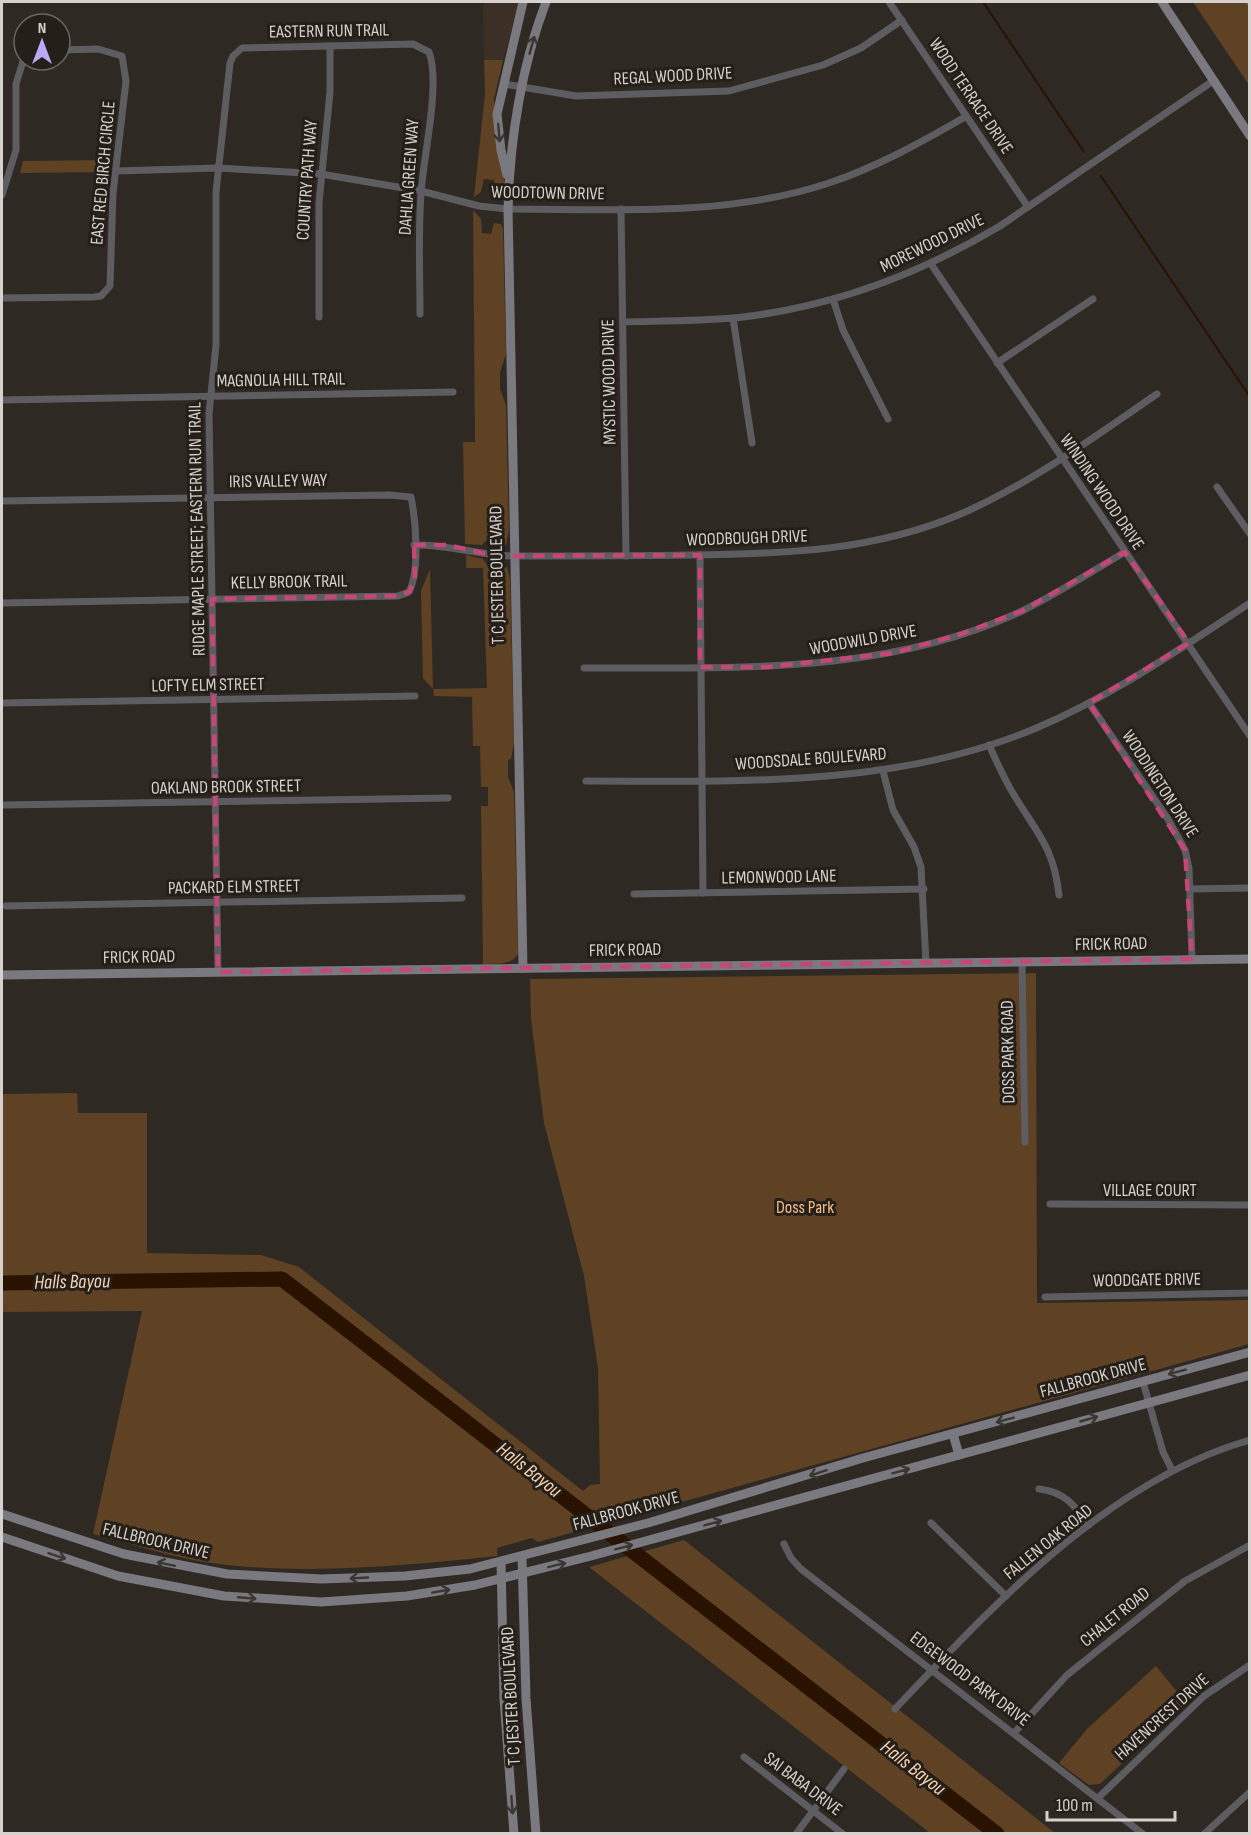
<svg xmlns="http://www.w3.org/2000/svg" width="1251" height="1835" viewBox="0 0 1251 1835" font-family="'Sofia Sans Condensed',sans-serif">
  <style>
    .built { fill: #3c3026 }
    .green { fill: #5f4123 }
    .lines { fill: none; stroke-linecap: round; stroke-linejoin: round }
    .stream { stroke: #291200; stroke-width: 2 }
    .river { stroke: #291200; stroke-width: 15 }
    .street { stroke: #5d5d61; stroke-width: 7 }
    .secondary { stroke: #7a797f; stroke-width: 9 }
    .oneway { stroke: #3a3632 }
    .marked { fill: none; stroke: #c74678; stroke-width: 4.5; stroke-dasharray: 12 8; stroke-linejoin: round }
    .labels { text-anchor: middle; dominant-baseline: central; stroke-width: 6; stroke-linejoin: round; paint-order: stroke }
    .street-label { font-size: 18px; fill: #d6d1cd; stroke: #251f19 }
    .park-label { font-size: 18px; fill: #f6bb85; stroke: #251f19 }
    .water-label { font-size: 20px; font-style: italic; fill: #f7d3b3; stroke: #251f19 }
  </style>
  <rect width="100%" height="100%" fill="#2f2923"/>
  <polygon class="built" points="483,2 519,2 503,60 484,60"/>
  <g class="green">
    <polygon points="1193,2 1249,2 1249,85"/>
    <polygon points="484,60 503,60 494,99 495,115 505,185 501,196 496,195 494,180 484,179 481,192 474,197 485,94"/>
    <polygon points="107,160 106,172 20,173 23,161"/>
    <polygon points="473,210 481,219 482,233 491,234 494,223 501,224 503,229 506,354 500,372 500,389 506,405 509,531 506,545 501,545 497,529 488,529 488,538 482,545 465,544 463,442 475,442"/>
    <path d="M466,555L483,559L489,568L507,567L510,578L514,743L511,759L508,760V777L514,792L518,954C511,966 496,963 483,964L481,806H488V787H481L480,746H473L472,697L434,696L433,689L423,678L421,591L430,569L433,689L487,688L483,568H466Z"/>
    <path d="M1036,973L1037,1303L1249,1300V1344L538,1542L532,1538L497,1548V1556C400,1566 301,1576 204,1562C167,1556 130,1543 93,1534L142,1311L2,1312V1094L77,1093L78,1113H147V1253L261,1255L299,1267L583,1491L590,1485L600,1484L598,1368L584,1276L544,1123L531,1019L530,979Z"/>
    <polygon points="684,1540 1055,1833 930,1833 589,1567"/>
    <polygon points="1156,1666 1186,1703 1100,1784 1089,1785 1059,1763 1087,1729"/>
  </g>
  <g class="lines">
    <g class="stream">
      <polyline points="983,2 1084,152"/>
      <polyline points="1101,176 1250,397"/>
    </g>
    <polyline class="river" points="2,1283 282,1279 997,1834"/>
    <g class="street">
      <polyline points="889,2 1028,207"/>
      <polyline points="1249,2 1250,2"/>
      <polyline points="504,84 576,96 729,91 823,65 861,48 902,20"/>
      <path d="M116,171L218,168L321,174L421,191L479,206L508,209C613,209 724,217 826,184C875,168 920,143 965,117"/>
      <polyline points="2,195 16,150 16,84 24,58"/>
      <polyline points="621,209 626,556"/>
      <polyline points="931,264 1250,736"/>
      <polyline points="2,298 94,297 101,296 110,286 113,193 126,81 122,56 98,49 60,50"/>
      <polyline points="833,299 843,330 888,419"/>
      <polyline points="319,317 319,203 330,92 330,46"/>
      <polyline points="733,318 752,443"/>
      <path d="M623,322C660,321 697,321 734,318C830,308 918,275 1000,226L1213,81"/>
      <polyline points="997,363 1093,299"/>
      <polyline points="2,400 453,392"/>
      <polyline points="1217,487 1250,534"/>
      <path d="M2,501L389,495L411,497C416,522 420,570 409,592L398,596L2,603"/>
      <path d="M414,545C449,544 480,556 514,556C573,556 632,556 691,555C785,554 876,551 963,513C1033,482 1094,437 1157,394"/>
      <polyline points="700,555 703,893"/>
      <path d="M584,668C733,667 884,676 1022,611C1057,594 1091,572 1125,552"/>
      <polyline points="2,703 415,696"/>
      <polyline points="1089,703 1168,819 1185,850 1189,868 1192,959"/>
      <path d="M989,745C997,762 1004,779 1014,795C1037,833 1054,848 1059,895"/>
      <polyline points="883,771 893,810 914,847 921,867 926,963"/>
      <path d="M586,781C736,781 893,788 1034,729C1112,696 1180,649 1250,603"/>
      <polyline points="4,805 448,798"/>
      <polyline points="1190,889 1250,888"/>
      <polyline points="634,894 924,889"/>
      <polyline points="6,906 462,898"/>
      <polyline points="1022,961 1025,1142"/>
      <path d="M218,972L209,414L216,345V192L230,63L233,56L242,48L413,44L429,52C441,83 423,158 421,194C418,234 420,274 420,314"/>
      <polyline points="1050,1204 1250,1205"/>
      <polyline points="1045,1297 1250,1293"/>
      <polyline points="1143,1382 1163,1452 1172,1470"/>
      <path d="M1039,1489C1065,1492 1074,1505 1089,1525"/>
      <polyline points="931,1523 1006,1596"/>
      <polyline points="784,1544 791,1558 801,1569 1143,1834"/>
      <path d="M895,1709C993,1606 1108,1480 1250,1440"/>
      <polyline points="1015,1732 1067,1675 1185,1581 1250,1545"/>
      <polyline points="744,1757 843,1834"/>
      <polyline points="1099,1797 1204,1696 1250,1665"/>
      <polyline points="796,1834 844,1769"/>
      <polyline points="1204,1834 1250,1792"/>
    </g>
    <g class="secondary">
      <polyline points="1162,2 1250,136"/>
      <polyline points="507,175 501,150 497,114 523,2"/>
      <path d="M523,968L508,209C510,138 521,68 546,2"/>
      <polyline points="2,975 1250,959"/>
      <polyline points="953,1434 959,1455"/>
      <polyline points="2,1514 124,1554 227,1574 321,1579 405,1576 470,1569 648,1523 863,1458 1250,1352"/>
      <polyline points="2,1537 118,1576 224,1596 321,1602 407,1596 475,1585 591,1556 1250,1375"/>
      <polyline points="522,1557 526,1698 536,1834"/>
      <polyline points="501,1562 504,1699 514,1834"/>
    </g>
  </g>
  <defs><path id="oneway-shaft" d="M-6 0H5M1.5-3L5.5 0L1.5 3" fill="none" stroke-width="1.6" stroke-linecap="round" stroke-linejoin="round" transform="scale(1.5)"/></defs>
  <g class="oneway">
    <use href="#oneway-shaft" transform="translate(532 45) rotate(-74)"/>
    <use href="#oneway-shaft" transform="translate(499 133) rotate(85)"/>
    <use href="#oneway-shaft" transform="translate(1177 1372) rotate(165)"/>
    <use href="#oneway-shaft" transform="translate(1089 1419) rotate(-16)"/>
    <use href="#oneway-shaft" transform="translate(1005 1420) rotate(165)"/>
    <use href="#oneway-shaft" transform="translate(901 1471) rotate(-15)"/>
    <use href="#oneway-shaft" transform="translate(818 1473) rotate(162)"/>
    <use href="#oneway-shaft" transform="translate(713 1523) rotate(-15)"/>
    <use href="#oneway-shaft" transform="translate(624 1547) rotate(-15)"/>
    <use href="#oneway-shaft" transform="translate(57 1556) rotate(18)"/>
    <use href="#oneway-shaft" transform="translate(166 1564) rotate(-168)"/>
    <use href="#oneway-shaft" transform="translate(557 1565) rotate(-14)"/>
    <use href="#oneway-shaft" transform="translate(359 1578) rotate(177)"/>
    <use href="#oneway-shaft" transform="translate(441 1591) rotate(-10)"/>
    <use href="#oneway-shaft" transform="translate(247 1598) rotate(5)"/>
    <use href="#oneway-shaft" transform="translate(512 1805) rotate(86)"/>
  </g>
  <path class="marked" d="M414,545H448L494,556L700,555V667H768L894,653L961,634L1022,611L1125,552L1189,643L1089,703L1185,850L1192,959L218,972L212,599L398,596L409,592L415,580Z"/>
  <g class="labels">
    <g class="street-label">
      <text transform="translate(329 31) rotate(-1)">EASTERN RUN TRAIL</text>
      <text transform="translate(673 76) rotate(-3)">REGAL WOOD DRIVE</text>
      <text transform="translate(971 96) rotate(56)">WOOD TERRACE DRIVE</text>
      <text transform="translate(103 173) rotate(-85)">EAST RED BIRCH CIRCLE</text>
      <text transform="translate(409 177) rotate(-86)">DAHLIA GREEN WAY</text>
      <text transform="translate(307 180) rotate(-86)">COUNTRY PATH WAY</text>
      <text transform="translate(548 193) rotate(1)">WOODTOWN DRIVE</text>
      <text transform="translate(932 243) rotate(-26)">MOREWOOD DRIVE</text>
      <text transform="translate(281 380) rotate(-1)">MAGNOLIA HILL TRAIL</text>
      <text transform="translate(609 382) rotate(-91)">MYSTIC WOOD DRIVE</text>
      <text transform="translate(278 481) rotate(-1)">IRIS VALLEY WAY</text>
      <text transform="translate(1102 492) rotate(56)">WINDING WOOD DRIVE</text>
      <text transform="translate(197 529) rotate(-91)">RIDGE MAPLE STREET; EASTERN RUN TRAIL</text>
      <text transform="translate(747 538) rotate(-2)">WOODBOUGH DRIVE</text>
      <text transform="translate(497 575) rotate(-91)">T C JESTER BOULEVARD</text>
      <text transform="translate(289 582) rotate(-1)">KELLY BROOK TRAIL</text>
      <text transform="translate(863 640) rotate(-10)">WOODWILD DRIVE</text>
      <text transform="translate(208 685) rotate(-1)">LOFTY ELM STREET</text>
      <text transform="translate(811 759) rotate(-4)">WOODSDALE BOULEVARD</text>
      <text transform="translate(1160 784) rotate(57)">WOODINGTON DRIVE</text>
      <text transform="translate(226 787) rotate(-1)">OAKLAND BROOK STREET</text>
      <text transform="translate(779 877) rotate(-1)">LEMONWOOD LANE</text>
      <text transform="translate(234 887) rotate(-1)">PACKARD ELM STREET</text>
      <text transform="translate(1111 944) rotate(-1)">FRICK ROAD</text>
      <text transform="translate(625 950) rotate(-1)">FRICK ROAD</text>
      <text transform="translate(139 957) rotate(-1)">FRICK ROAD</text>
      <text transform="translate(1008 1052) rotate(-91)">DOSS PARK ROAD</text>
      <text x="1150" y="1190">VILLAGE COURT</text>
      <text transform="translate(1147 1280) rotate(-1)">WOODGATE DRIVE</text>
      <text transform="translate(1093 1378) rotate(-15)">FALLBROOK DRIVE</text>
      <text transform="translate(626 1511) rotate(-15)">FALLBROOK DRIVE</text>
      <text transform="translate(156 1541) rotate(13)">FALLBROOK DRIVE</text>
      <text transform="translate(1048 1542) rotate(-39)">FALLEN OAK ROAD</text>
      <text transform="translate(1115 1617) rotate(-39)">CHALET ROAD</text>
      <text transform="translate(970 1679) rotate(37)">EDGEWOOD PARK DRIVE</text>
      <text transform="translate(511 1696) rotate(-93)">T C JESTER BOULEVARD</text>
      <text transform="translate(1162 1717) rotate(-42)">HAVENCREST DRIVE</text>
      <text transform="translate(803 1784) rotate(37)">SAI BABA DRIVE</text>
    </g>
    <g class="park-label">
      <text x="805" y="1207">Doss Park</text>
    </g>
    <g class="water-label">
      <text transform="translate(72 1282) rotate(-1)">Halls Bayou</text>
      <text transform="translate(529 1470) rotate(38)">Halls Bayou</text>
      <text transform="translate(913 1768) rotate(38)">Halls Bayou</text>
    </g>
  </g>
  <rect width="1251" height="1835" fill="none" stroke="#d6d1cd" stroke-width="6"/>
  <g transform="translate(42 42)"><circle r="28" fill="#251f19" stroke="#6c6661" stroke-width="1.5"/>
  <path d="M0-4.5L10 22L0 15L-10 22Z" fill="#baaaf6"/>
  <text y="-9" font-size="16" font-weight="bold" text-anchor="middle" fill="#d6d1cd">N</text>
  </g>
  <path d="M1047 1811v9h128v-9" fill="none" stroke="#d6d1cd" stroke-width="3"/>
  <text x="1056" y="1811" font-size="18" fill="#d6d1cd" stroke="#251f19" stroke-width="4.5" paint-order="stroke">100 m</text>
</svg>
